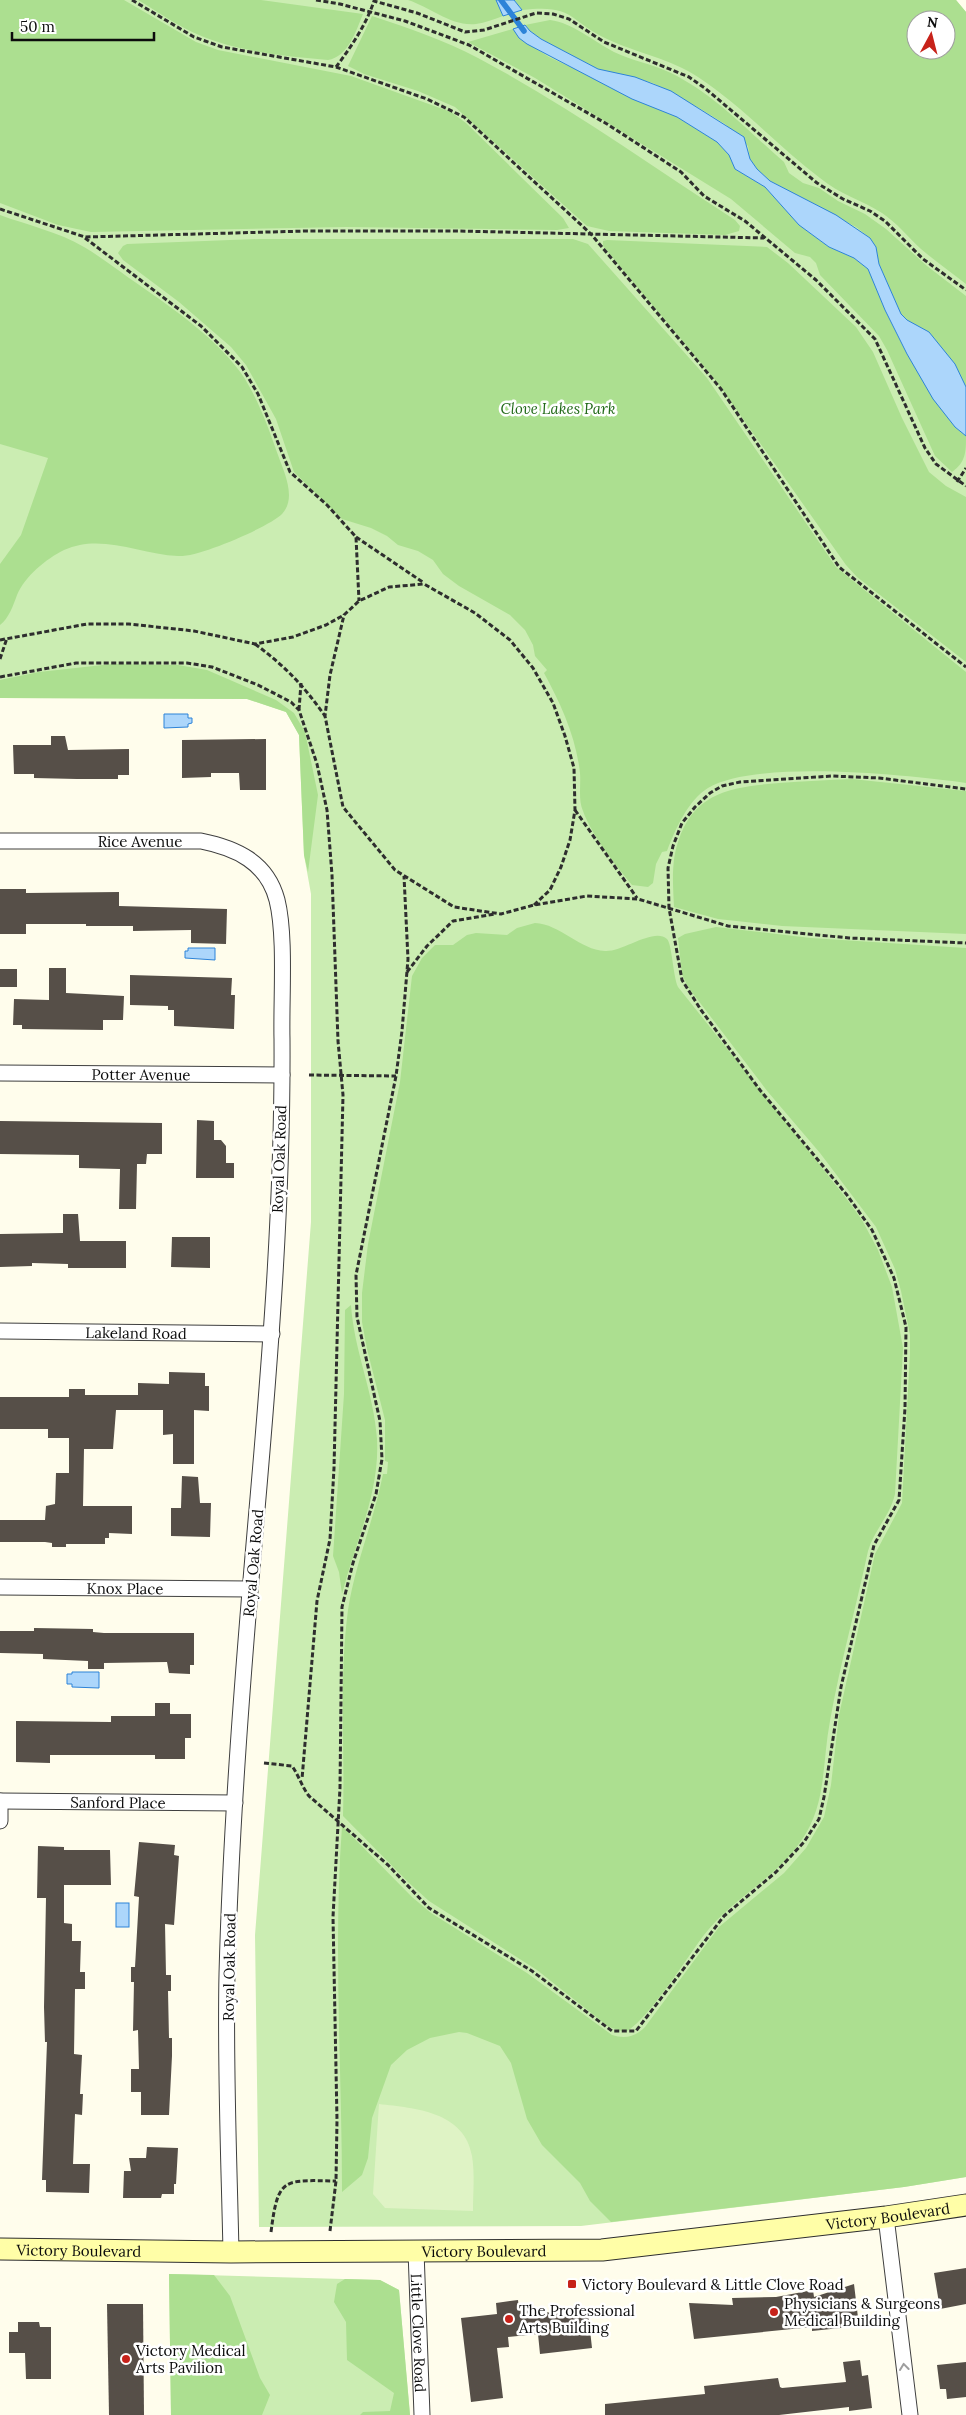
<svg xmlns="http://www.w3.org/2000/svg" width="966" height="2415" viewBox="0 0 966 2415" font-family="Lora,serif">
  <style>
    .green { fill: #cbedb2; fill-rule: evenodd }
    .forest { fill: #acdf90; fill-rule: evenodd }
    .pitch { fill: #dff3c5 }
    .water { fill: #acd6fb; stroke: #2d83d8 }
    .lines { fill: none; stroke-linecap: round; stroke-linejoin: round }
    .stream { stroke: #2d83d8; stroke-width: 5.5 }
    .building { fill: #564f48 }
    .minor-casing { stroke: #3f3f3f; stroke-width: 17 }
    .secondary-casing { stroke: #2e2e2e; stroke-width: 23 }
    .path { stroke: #2e2e2e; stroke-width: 3; stroke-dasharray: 5 2.5; stroke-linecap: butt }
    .minor { stroke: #fff; stroke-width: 15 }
    .secondary { stroke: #fffea7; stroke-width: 21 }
    .oneway { stroke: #9e9e9e }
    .poi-dot { fill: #c7221a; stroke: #fff; stroke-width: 2 }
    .labels { text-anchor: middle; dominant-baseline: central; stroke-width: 5; stroke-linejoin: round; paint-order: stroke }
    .park-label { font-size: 15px; font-style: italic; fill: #216918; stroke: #fff }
    .street-label { font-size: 15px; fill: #0c0c0c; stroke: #fff }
    .poi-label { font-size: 15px; fill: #0c0c0c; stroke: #fff; text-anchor: start }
  </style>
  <rect width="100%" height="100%" fill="#fffdec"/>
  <g class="green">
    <path d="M0,0H956L966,12V2177L904,2187L581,2226L259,2227L255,1935L311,1222V894L304,855L299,735L286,712L247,699L0,698ZM916,20H946V50H916Z"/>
    <polygon points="169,2274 380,2280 399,2290 410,2415 171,2415"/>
  </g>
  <g class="forest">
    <polygon points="0,0 124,0 196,42 218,50 351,76 451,112 466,123 563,218 569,228 557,230 346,227 91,232 58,225 0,203"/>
    <path d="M138,0H261L363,14C356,31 348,57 328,60C285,56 239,52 199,35C178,26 158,12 138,0Z"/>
    <path d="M408,0H496L503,16C494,19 485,23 476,24C452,27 430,7 408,0Z"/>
    <path d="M514,0H956L966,12V284C951,272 935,261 921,249C908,237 897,223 882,213C862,200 839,194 820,178C778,146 742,106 698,77C671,59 637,53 607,39C567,20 575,4 522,10ZM916,20H946V50H916Z"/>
    <path d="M372,16C408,28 444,40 478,58C567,105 650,165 735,220L740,226L739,231L725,235L609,231L587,226L455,107L418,91L364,74L348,66Z"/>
    <path d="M550,20C573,23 593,41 614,52C632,61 653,64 671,73C714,94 748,131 784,162L789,173L803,183L819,188L838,201L865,214L886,229L927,266L966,296V387L955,364L901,314L879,264L876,247L870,238L856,227L770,181L757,169L750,159L748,146L725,124L699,108L653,83L598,69L578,59L541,39L530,31L525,25Z"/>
    <path d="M513,29L519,38L549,57L677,117L717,142L729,155L735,169L765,187L799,225L829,247L854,258L868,269L885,310L907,354L955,427L966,436C966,452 966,462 952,472L935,456L887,350L879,336L820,275L816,263L810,257L795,253L731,199L535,78L468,42Z"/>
    <path d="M0,215C27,225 59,232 84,247C99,256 114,267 129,278C168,305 212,334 241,373C258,398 268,427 278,455C284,472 297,498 282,514C269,527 197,558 178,556C139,554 101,533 64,550C46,559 25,576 17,595C13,606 9,618 0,625V564L21,535L48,458L0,444Z"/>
    <path d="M259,239H573L588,244L707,378L836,567L966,672V783C909,775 757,759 708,788C688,800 675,830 667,851L662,852L656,864L653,883L648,887L632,885C616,866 591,834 583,811C578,800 581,785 580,773C576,737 561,704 544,673L547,670L535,656L533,645L525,630L510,615L459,586L443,574L433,560L418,551L398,545L387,536L371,528L342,519L294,472L276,419L246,365L231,347L179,302L123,260L118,253L123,246L127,244Z"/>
    <polygon points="607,240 767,247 788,263 856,327 873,352 902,418 929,472 946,486 966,497 966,662 857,577 846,565 717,382 603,246 603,241"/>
    <polygon points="112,664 178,665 207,670 276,700 294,713 305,732 318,795 308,872 304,855 299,735 286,712 247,699 0,698 0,680 39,672"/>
    <path d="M852,779L966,791V934L782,926L718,919L674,907C673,885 671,863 678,842C694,791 733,787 779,783C804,781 828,780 852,779Z"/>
    <path d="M535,923C560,924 580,950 605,951C623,952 654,927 667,939C672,944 673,976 678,987L846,1198L862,1220L878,1250L892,1287L903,1348L895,1494C890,1516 874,1530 868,1551C856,1608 840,1664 830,1721C822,1762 827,1805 801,1841C775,1879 731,1899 704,1935C688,1956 646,2023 625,2032L609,2027L537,1970L429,1901L408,1882L343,1816C345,1748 339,1678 348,1610C355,1564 374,1520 383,1474H387L388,1462L385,1461V1420L367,1349L362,1322V1293L368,1244L400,1082L412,976L422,958L435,945H453L467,935L476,933L507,935L517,928Z"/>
    <path d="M716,927L811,938L966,948V2177L904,2187L611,2222L590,2201L580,2183L542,2145L527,2119L511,2063L500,2046L467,2033L459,2032L430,2038L407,2050L391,2065L372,2118L368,2158L362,2175L342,2192C342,2070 333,1948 342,1826L412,1897L431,1913L527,1973L612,2035C625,2039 635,2037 645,2027L719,1927L784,1873L806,1848L824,1817L831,1785L839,1715L875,1554L902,1503L910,1353V1335L901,1291L895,1269L876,1227L820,1153L768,1092L688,987L682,974L678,938L685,934Z"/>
    <path d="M351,1305C354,1351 374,1393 377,1439C380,1493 355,1543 342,1594L339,1572L333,1556L344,1394L345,1310Z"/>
    <polygon points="169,2274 214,2275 230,2296 260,2378 270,2395 262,2415 171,2415"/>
    <polygon points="345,2279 380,2280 399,2290 410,2415 360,2415 363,2412 390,2411 394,2393 347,2360 346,2322 334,2302 337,2284"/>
  </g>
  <path class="pitch" d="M379,2104C415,2108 465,2112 472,2156C475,2174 473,2193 473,2211L385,2208L373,2194Z"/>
  <g class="water">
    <polygon points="496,0 514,0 522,10 503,16"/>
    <polygon points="525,25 530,31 541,39 598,69 635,77 671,91 744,137 750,159 757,169 770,181 836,215 870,238 876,247 879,264 901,314 907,320 929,332 955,364 966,387 966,436 955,427 933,399 907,354 885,310 868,269 854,258 829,247 799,225 765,187 735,169 729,155 717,142 677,117 632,99 527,44 519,38 513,29"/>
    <polygon points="164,714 188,714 188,718 192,718 192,723 188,724 188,727 164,728"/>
    <polygon points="188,948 215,948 215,960 185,958 185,951 188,951"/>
    <polygon points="72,1672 99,1672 99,1688 72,1687 72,1684 67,1684 67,1674 72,1674"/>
    <rect x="116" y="1903" width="13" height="24"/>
  </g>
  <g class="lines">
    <polyline class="stream" points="501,0 524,31"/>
  </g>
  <g class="building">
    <polygon points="51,736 65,736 68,750 129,749 129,775 118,775 118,779 77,779 34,778 34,774 14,774 13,745 51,745"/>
    <polygon points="266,739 266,790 240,790 239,773 211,773 211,777 182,778 182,740"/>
    <polygon points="0,889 26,889 26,893 119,892 119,906 227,909 226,944 191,943 191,930 133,931 133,926 86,926 86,924 26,924 26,934 0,934"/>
    <polygon points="49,968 66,968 66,993 124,996 123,1020 103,1020 103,1030 22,1029 22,1025 13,1025 14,999 49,1000"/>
    <rect x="0" y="969" width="17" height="18"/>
    <polygon points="130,975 232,978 231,995 235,995 234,1029 174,1026 174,1010 168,1010 168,1006 130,1005"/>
    <polygon points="197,1120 214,1121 214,1140 221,1140 226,1146 226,1163 234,1163 234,1178 196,1178"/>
    <polygon points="0,1121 162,1123 162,1154 147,1154 146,1164 137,1164 136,1209 119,1209 120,1169 79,1168 79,1155 0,1154"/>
    <polygon points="63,1214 78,1214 80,1241 126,1241 126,1268 68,1268 68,1264 32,1263 32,1266 0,1267 0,1234 63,1233"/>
    <polygon points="172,1237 210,1237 210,1268 171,1267"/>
    <polygon points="169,1372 205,1373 205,1386 209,1386 209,1411 194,1410 194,1464 173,1464 173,1434 163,1435 163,1410 116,1410 113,1449 84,1449 83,1506 132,1506 132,1534 109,1533 109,1538 105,1538 105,1544 66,1544 66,1547 52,1547 52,1543 45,1542 0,1542 0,1520 45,1520 46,1506 55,1504 56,1473 69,1473 69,1438 48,1438 48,1429 0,1429 0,1397 69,1397 69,1389 85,1389 85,1395 138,1395 138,1383 169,1384"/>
    <polygon points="182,1476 198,1477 200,1503 211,1503 210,1537 171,1536 171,1508 181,1508"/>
    <polygon points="34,1628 93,1629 93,1632 104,1633 194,1633 194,1665 190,1665 190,1674 169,1673 167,1662 104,1663 104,1669 88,1669 88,1661 43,1659 43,1654 0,1653 0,1631 34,1631"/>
    <polygon points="155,1703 170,1703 170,1714 191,1714 191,1738 185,1738 185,1759 155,1759 155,1755 50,1755 50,1763 16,1762 16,1721 111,1722 111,1716 155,1716"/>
    <polygon points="139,1842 175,1845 174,1855 179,1856 174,1925 165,1924 166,1975 171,1975 171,1991 168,1991 169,2038 172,2038 172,2056 169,2115 141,2115 141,2092 131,2092 131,2069 139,2069 138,2030 133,2031 134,1982 131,1982 131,1967 135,1967 139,1897 134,1896"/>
    <polygon points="38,1846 64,1847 64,1850 110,1850 111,1885 64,1885 64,1923 72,1924 72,1941 81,1941 80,1972 85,1972 85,1989 75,1989 74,2054 82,2055 80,2094 83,2094 82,2115 75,2114 73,2164 90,2164 89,2193 46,2192 46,2180 42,2180 47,2042 45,2042 44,2007 46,1898 37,1898"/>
    <polygon points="147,2147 178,2148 176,2184 174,2184 174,2194 162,2194 161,2198 123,2198 124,2171 131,2171 129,2158 146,2158"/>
    <polygon points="966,2268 966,2304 940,2309 934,2273"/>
    <polygon points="854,2284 859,2326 812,2331 812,2327 694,2339 689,2303 733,2305 732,2298 776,2297 813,2290 814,2297"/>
    <polygon points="518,2300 519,2309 561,2314 588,2312 592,2348 540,2354 538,2334 508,2337 509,2347 497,2348 503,2398 471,2402 461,2318 497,2314 496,2303"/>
    <polygon points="107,2304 143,2304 144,2415 109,2415"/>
    <polygon points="18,2322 39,2322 40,2327 51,2327 51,2379 26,2379 25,2353 9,2353 9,2332 18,2332"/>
    <polygon points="860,2360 862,2376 868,2375 872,2408 849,2411 849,2407 779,2415 605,2415 605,2404 705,2394 704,2386 778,2378 780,2387 782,2388 846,2382 843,2362"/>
    <polygon points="966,2362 966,2397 947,2399 946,2389 940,2389 937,2365"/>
  </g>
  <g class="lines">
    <defs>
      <g id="minor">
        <path id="s1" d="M0,841H201C236,848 267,862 277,900C286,936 281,999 282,1039C283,1200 270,1361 256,1521C243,1671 231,1823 227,1974C225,2066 229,2159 231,2252"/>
        <path id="s2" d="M0,1073L282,1075"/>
        <path id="s3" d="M0,1331L272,1334"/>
        <path id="s4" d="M0,1587L250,1589"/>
        <path id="s5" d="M0,1801L235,1803"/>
        <polyline points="0,1821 0,1801"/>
        <polyline points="886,2217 910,2415"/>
        <path id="s6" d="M416,2251L422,2415"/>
      </g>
      <g id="secondary">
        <path id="s7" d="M0,2249L231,2252L602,2250L886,2217L966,2205"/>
      </g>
    </defs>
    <use href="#minor" class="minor-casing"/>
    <use href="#secondary" class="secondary-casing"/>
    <g class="path">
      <polyline points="132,0 194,37 222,47 336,67 427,99 464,117 591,234 721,389 839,567 966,667"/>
      <polyline points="316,0 340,4 405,21 469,45 607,124 681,172 704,196 745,221 816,280 875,339 925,448 936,464 966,486"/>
      <path d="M336,67C351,47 366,25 374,1L417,13L465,32L484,30L536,13L553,14L569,19L604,42L689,77L706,89L817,183L843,199L870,211L885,221L923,259L966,290"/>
      <polyline points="0,209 85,237 307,231 459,231 764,238"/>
      <polyline points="85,238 201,326 242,367 258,394 290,472 327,505 356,537 359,601"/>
      <polyline points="957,482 966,468"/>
      <polyline points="356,537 424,583"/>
      <polyline points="0,640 87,624 129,624 194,631 255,644 293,637 326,625 344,615"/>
      <path d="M255,644C285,666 304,686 325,716"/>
      <polyline points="0,659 7,638"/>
      <polyline points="0,677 76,663 187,663 212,667 258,685 291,702 299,710 317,764 327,810 332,875 338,1041 343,1095 334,1468 330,1539 317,1601 302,1779"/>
      <polyline points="299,710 301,683"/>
      <polyline points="575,810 637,898"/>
      <polyline points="534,905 550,890 561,867 570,840 575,810 574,768 565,736 553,703 533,668 510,640 475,613 424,584 389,587 359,601 344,615 330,675 325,716 343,807 395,870 454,907 501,914 534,905 587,896 638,899 728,926 849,938 966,943"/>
      <polyline points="407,972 427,946 453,921 495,914"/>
      <polyline points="309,1075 396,1076"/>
      <path d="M264,1763L292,1766C299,1776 302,1787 309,1796L388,1865L429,1908L532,1971L612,2031H636L724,1916L776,1872L804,1842L819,1819L824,1797L841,1687L874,1545L899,1500L905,1408L906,1327L894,1278L872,1230L847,1195L760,1090L701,1010L682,980L669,908L668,868L673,846L682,823L695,807L710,793L722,786L740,782L832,776L879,778L966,789"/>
      <polyline points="330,2231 336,2181 337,2120 333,1917 340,1788 342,1607 353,1563 376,1494 382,1459 380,1421 357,1317 356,1275 396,1076 402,1031 408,959 404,876"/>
      <path d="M271,2232C278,2177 283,2180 336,2181"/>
    </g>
    <use href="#minor" class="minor"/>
    <use href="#secondary" class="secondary"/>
  </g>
  <defs><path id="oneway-chevron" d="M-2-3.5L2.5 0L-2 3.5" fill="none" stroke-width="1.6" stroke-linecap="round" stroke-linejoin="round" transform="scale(1.25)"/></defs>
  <use class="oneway" href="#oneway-chevron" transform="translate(904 2367) rotate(-97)"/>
  <g class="poi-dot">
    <rect x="567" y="2279" width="10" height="10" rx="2.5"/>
    <circle cx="774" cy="2312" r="5"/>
    <circle cx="509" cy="2319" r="5"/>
    <circle cx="126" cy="2359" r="5"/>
  </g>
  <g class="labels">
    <g class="park-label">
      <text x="558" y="408">Clove Lakes Park</text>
    </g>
    <g class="street-label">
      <text stroke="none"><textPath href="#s1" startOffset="140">Rice Avenue</textPath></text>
      <text stroke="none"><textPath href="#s2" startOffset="141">Potter Avenue</textPath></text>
      <text transform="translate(279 1159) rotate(-88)">Royal Oak Road</text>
      <text stroke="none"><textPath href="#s3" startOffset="136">Lakeland Road</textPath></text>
      <text transform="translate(253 1563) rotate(-85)">Royal Oak Road</text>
      <text stroke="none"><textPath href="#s4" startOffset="125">Knox Place</textPath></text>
      <text stroke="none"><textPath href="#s5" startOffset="118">Sanford Place</textPath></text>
      <text transform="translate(229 1967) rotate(-89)">Royal Oak Road</text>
      <text stroke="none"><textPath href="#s7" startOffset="890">Victory Boulevard</textPath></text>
      <text stroke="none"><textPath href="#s7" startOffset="79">Victory Boulevard</textPath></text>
      <text stroke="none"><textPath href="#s7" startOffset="484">Victory Boulevard</textPath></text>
      <text stroke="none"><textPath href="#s6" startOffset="82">Little Clove Road</textPath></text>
    </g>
    <g class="poi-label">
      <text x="582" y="2284">Victory Boulevard &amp; Little Clove Road</text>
      <text x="784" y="2303">Physicians &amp; Surgeons<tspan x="784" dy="17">Medical Building</tspan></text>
      <text x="519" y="2310">The Professional<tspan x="519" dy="17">Arts Building</tspan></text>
      <text x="136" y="2350">Victory Medical<tspan x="136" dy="17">Arts Pavilion</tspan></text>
    </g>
  </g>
  <g transform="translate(931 35) rotate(7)"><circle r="24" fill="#ffffff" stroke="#9e9e9e"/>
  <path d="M0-4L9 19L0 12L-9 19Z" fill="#c7221a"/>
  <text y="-8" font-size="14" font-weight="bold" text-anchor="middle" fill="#0c0c0c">N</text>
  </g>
  <path d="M12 32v8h142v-8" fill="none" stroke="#0c0c0c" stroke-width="2.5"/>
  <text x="20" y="32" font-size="15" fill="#0c0c0c" stroke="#ffffff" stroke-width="4" paint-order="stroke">50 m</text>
</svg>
